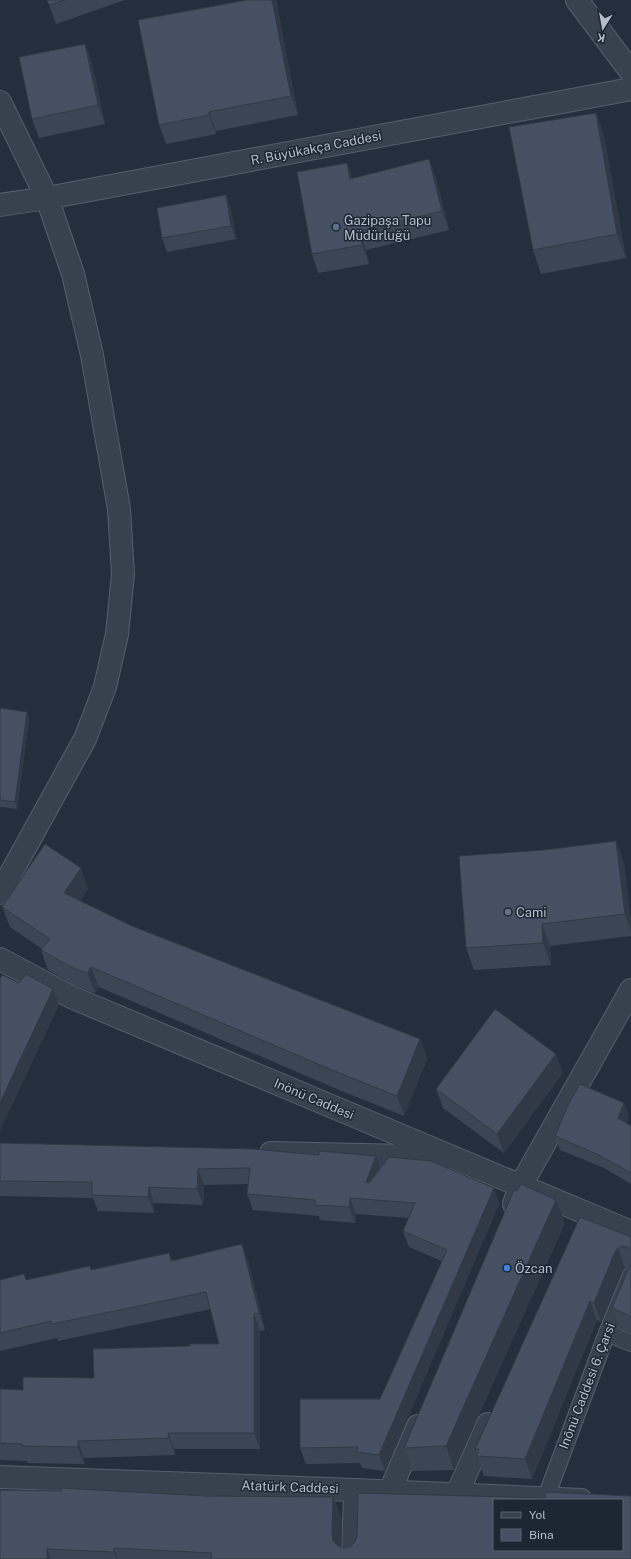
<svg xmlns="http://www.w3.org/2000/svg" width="631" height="1559" viewBox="0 0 631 1559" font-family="'Public Sans',sans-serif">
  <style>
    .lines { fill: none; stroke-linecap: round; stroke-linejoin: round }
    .pedestrian-casing { stroke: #565f6c; stroke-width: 18 }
    .minor-casing { stroke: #565f6c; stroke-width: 24 }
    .tertiary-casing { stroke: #565f6c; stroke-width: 24 }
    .pedestrian { stroke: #38414e; stroke-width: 16 }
    .minor { stroke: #38414e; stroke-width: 22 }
    .tertiary { stroke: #38414e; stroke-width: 22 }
    .wall { fill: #3b4654; fill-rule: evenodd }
    .shaded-wall { fill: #303945 }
    .building { fill: #455162; stroke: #303945; fill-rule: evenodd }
    .service-dot { fill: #5c6f8a; stroke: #1d2633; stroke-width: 1.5 }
    .worship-dot { fill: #6b7280; stroke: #1d2633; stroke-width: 1.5 }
    .shop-dot { fill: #3f7fe0; stroke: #1d2633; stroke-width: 1.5 }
    .labels { text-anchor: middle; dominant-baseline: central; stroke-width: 3; stroke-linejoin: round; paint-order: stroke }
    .street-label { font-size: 13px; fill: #b4bcc9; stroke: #1d2633 }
    .poi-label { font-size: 13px; fill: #b4bcc9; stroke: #1d2633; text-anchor: start }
  </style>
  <rect width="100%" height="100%" fill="#242f3e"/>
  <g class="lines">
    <defs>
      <g id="pedestrian">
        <polyline points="607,1333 631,1343"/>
        <polyline points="545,1500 607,1333 631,1275"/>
      </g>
      <g id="minor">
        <polyline points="577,0 631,72"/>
        <polyline points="0,102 47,198 73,274 92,355 119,509 123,574 117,634 105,687 85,739 0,893"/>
        <polyline points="271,1153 452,1157"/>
        <polyline points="514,1204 521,1185 631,990"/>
        <polyline points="390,1491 418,1426"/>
        <polyline points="457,1494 488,1424"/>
        <polyline points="353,1559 355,1490"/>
      </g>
      <g id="tertiary">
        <polyline points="0,205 47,198 631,89"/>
        <polyline points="0,959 71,997 631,1232"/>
        <polyline points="0,1477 355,1490 581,1500"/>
      </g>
    </defs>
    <use href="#pedestrian" class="pedestrian-casing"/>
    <use href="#minor" class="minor-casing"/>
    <use href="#tertiary" class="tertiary-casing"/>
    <use href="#pedestrian" class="pedestrian"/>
    <use href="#minor" class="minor"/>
    <use href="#tertiary" class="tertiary"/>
  </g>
  <g class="wall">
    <polygon points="47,0 125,0 56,24"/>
    <polygon points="247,0 276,0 298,115 216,131 216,134 166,144 159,125"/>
    <polygon points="92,63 105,124 39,138 32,119"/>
    <polygon points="596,113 604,136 626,258 541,274 533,250"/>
    <polygon points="353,178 436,178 449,230 366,250 369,264 318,273 312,254"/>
    <polygon points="226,195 231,209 236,239 167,252 162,238"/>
    <polygon points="0,708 27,712 29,719 17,809 0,807"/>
    <polygon points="616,841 624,863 631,922 631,936 550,946 551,965 474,970 466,948 544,850"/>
    <polygon points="88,888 80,901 132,926 420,1039 427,1059 404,1116 339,1090 99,987 95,993 76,986 48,970 41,950 42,949 10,927 2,907"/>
    <polygon points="563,1073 504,1153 443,1108 436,1089"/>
    <polygon points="629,1116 626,1123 631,1126 631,1184 604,1168 560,1150 555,1136"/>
    <polygon points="0,1143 319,1155 376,1156 381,1168 494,1188 499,1204 385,1471 362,1468 360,1463 306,1464 300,1448 380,1399 442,1261 409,1247 403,1231 409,1218 356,1214 355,1223 320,1220 319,1216 253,1210 247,1194 248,1184 204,1185 203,1205 154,1203 154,1213 98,1211 93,1198 0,1196"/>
    <polygon points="580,1217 631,1237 631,1333 619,1328 612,1308 629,1266 625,1268 622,1271 601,1322 597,1320 532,1479 484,1476 477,1456 477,1455 475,1449"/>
    <polygon points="565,1223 454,1470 412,1471 404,1448"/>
    <polygon points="169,1253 172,1260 248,1260 265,1330 260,1331 260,1449 174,1449 175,1455 84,1458 84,1464 28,1463 27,1461 0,1460 0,1389 23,1390 94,1378 190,1346 219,1344 211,1309 58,1341 57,1338 0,1351 0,1280 24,1274 26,1280 90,1266 91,1270"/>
    <path d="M61,1488L206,1496L333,1497L342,1520L341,1547L344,1548L351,1546L355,1542L357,1536L358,1493L545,1498V1492L631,1496V1559H0V1490L61,1491ZM494,1500H622V1550H494Z"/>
  </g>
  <g class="shaded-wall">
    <polygon points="272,0 276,0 298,115 291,96"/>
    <polygon points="85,44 92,63 105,124 98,105"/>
    <polygon points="209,112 216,131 216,134 209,115"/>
    <polygon points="596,113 604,136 626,258 617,234"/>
    <polygon points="429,159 436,178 449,230 442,211"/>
    <polygon points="347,163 354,182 350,179"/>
    <polygon points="226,195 231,209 236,239 231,226"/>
    <polygon points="360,231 366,250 369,264 362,245"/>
    <polygon points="27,712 29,719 17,809 15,802"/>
    <polygon points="616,841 624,863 631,922 631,931 625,914"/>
    <polygon points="81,868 88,888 71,913 64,893"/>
    <polygon points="542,924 550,946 551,965 543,943"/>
    <polygon points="91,967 99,987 95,993 87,973"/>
    <polygon points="53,989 59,1005 0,1131 0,1103"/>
    <polygon points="420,1039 427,1059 404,1116 397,1096"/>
    <polygon points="556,1054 563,1073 504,1153 497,1134"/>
    <polygon points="624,1103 629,1116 623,1132 618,1118"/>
    <polygon points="376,1156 382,1172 372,1197 366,1182"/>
    <polygon points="198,1169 204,1185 203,1205 197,1189"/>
    <polygon points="149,1187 154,1203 154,1213 148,1197"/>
    <polygon points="494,1188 499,1204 385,1471 379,1455"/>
    <polygon points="350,1198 356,1214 355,1223 349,1207"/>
    <polygon points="556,1200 565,1223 454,1470 446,1446"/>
    <polygon points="242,1244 248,1260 265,1330 259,1313"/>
    <polygon points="618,1248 625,1268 622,1271 601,1322 594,1303 615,1252"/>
    <polygon points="590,1301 597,1320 532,1479 525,1459"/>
    <polygon points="254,1314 260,1331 260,1449 254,1433"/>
    <polygon points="168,1433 174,1449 175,1455 169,1438"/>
    <polygon points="78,1441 84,1458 84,1464 78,1447"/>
    <polygon points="333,1497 342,1520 341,1559 333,1541 332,1535"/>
    <polygon points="114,1548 118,1559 117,1559 114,1552"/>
    <polygon points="47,1549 51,1559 47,1559"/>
  </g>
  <g class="building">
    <polygon points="47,0 65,0 49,5"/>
    <polygon points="247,0 272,0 291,96 209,112 209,115 159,125 138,20"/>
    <polygon points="85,44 98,105 32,119 19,57"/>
    <polygon points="596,113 617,234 533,250 509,127"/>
    <polygon points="429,159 442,211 360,231 362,245 312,254 297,172 347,163 350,179"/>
    <polygon points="226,195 231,226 162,238 157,208"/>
    <polygon points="0,708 27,712 15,802 0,800"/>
    <polygon points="616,841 625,914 542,924 543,943 466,948 459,856 544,850"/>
    <polygon points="45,844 81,868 64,893 132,926 420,1039 397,1096 332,1070 91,967 87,973 69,966 41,950 50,939 2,907"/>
    <polygon points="26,974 53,989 0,1103 0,979 2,975 19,983"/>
    <polygon points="495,1009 556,1054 497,1134 436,1089"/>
    <polygon points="580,1084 624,1103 618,1118 631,1126 631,1173 599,1155 555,1136 568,1105"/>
    <polygon points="0,1143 254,1149 319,1155 319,1151 376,1156 366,1182 369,1183 389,1157 431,1161 494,1188 379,1455 356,1452 358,1447 300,1448 300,1399 380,1399 447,1250 403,1231 415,1203 350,1198 349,1207 315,1205 315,1200 247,1194 250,1168 198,1169 197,1189 149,1187 148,1197 92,1195 92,1182 0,1181"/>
    <polygon points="521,1184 556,1200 446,1446 404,1448 514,1190 517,1191"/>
    <polygon points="580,1217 631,1237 631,1249 627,1247 622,1246 618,1248 615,1252 594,1303 590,1301 525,1459 477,1456 479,1449 475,1449"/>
    <polygon points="242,1244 259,1313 254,1314 254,1433 168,1433 169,1438 78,1441 78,1447 22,1446 22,1444 0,1443 0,1389 23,1390 23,1377 94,1378 93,1349 190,1346 190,1344 219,1344 206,1292 52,1324 51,1321 0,1333 0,1280 24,1274 26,1280 90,1266 91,1270 169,1253 171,1261"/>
    <polygon points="631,1263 631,1318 628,1315 612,1308"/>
    <path d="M61,1488L206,1496L333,1497L332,1535L333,1541L338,1546L344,1548L351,1546L355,1542L357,1536L358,1493L545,1498V1492L631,1496V1559H211L212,1553L114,1548V1552L47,1549V1559H0V1490L61,1491ZM494,1500H622V1550H494Z"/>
  </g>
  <circle class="service-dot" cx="336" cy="227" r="4"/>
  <circle class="worship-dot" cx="508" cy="912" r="4"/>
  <circle class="shop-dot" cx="507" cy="1268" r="4"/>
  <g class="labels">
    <g class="street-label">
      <text transform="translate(316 148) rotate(-11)">R. Büyükakça Caddesi</text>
      <text transform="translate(314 1099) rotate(23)">Inönü Caddesi</text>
      <text transform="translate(587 1386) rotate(-69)">Inōnü Caddesi 6. Çarsi</text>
      <text transform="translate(290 1487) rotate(2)">Atatürk Caddesi</text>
    </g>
    <g class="poi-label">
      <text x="344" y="220">Gazipaşa Tapu<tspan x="344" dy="15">Müdürluğü</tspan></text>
      <text x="516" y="912">Cami</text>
      <text x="515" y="1268">Özcan</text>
    </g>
  </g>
  <rect x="493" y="1499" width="130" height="52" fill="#1d2633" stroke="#59626f"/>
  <rect x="501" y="1512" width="20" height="6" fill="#38414e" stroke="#59626f"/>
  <text x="529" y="1519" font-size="12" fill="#b4bcc9">Yol</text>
  <rect x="501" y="1529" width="20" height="12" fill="#455162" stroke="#59626f"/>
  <text x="529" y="1539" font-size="12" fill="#b4bcc9">Bina</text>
  <g transform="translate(603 28) rotate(191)" stroke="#1d2633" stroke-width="3" paint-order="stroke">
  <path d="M0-3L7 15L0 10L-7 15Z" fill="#b4bcc9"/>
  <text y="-6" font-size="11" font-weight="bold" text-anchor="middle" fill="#b4bcc9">K</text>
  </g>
</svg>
